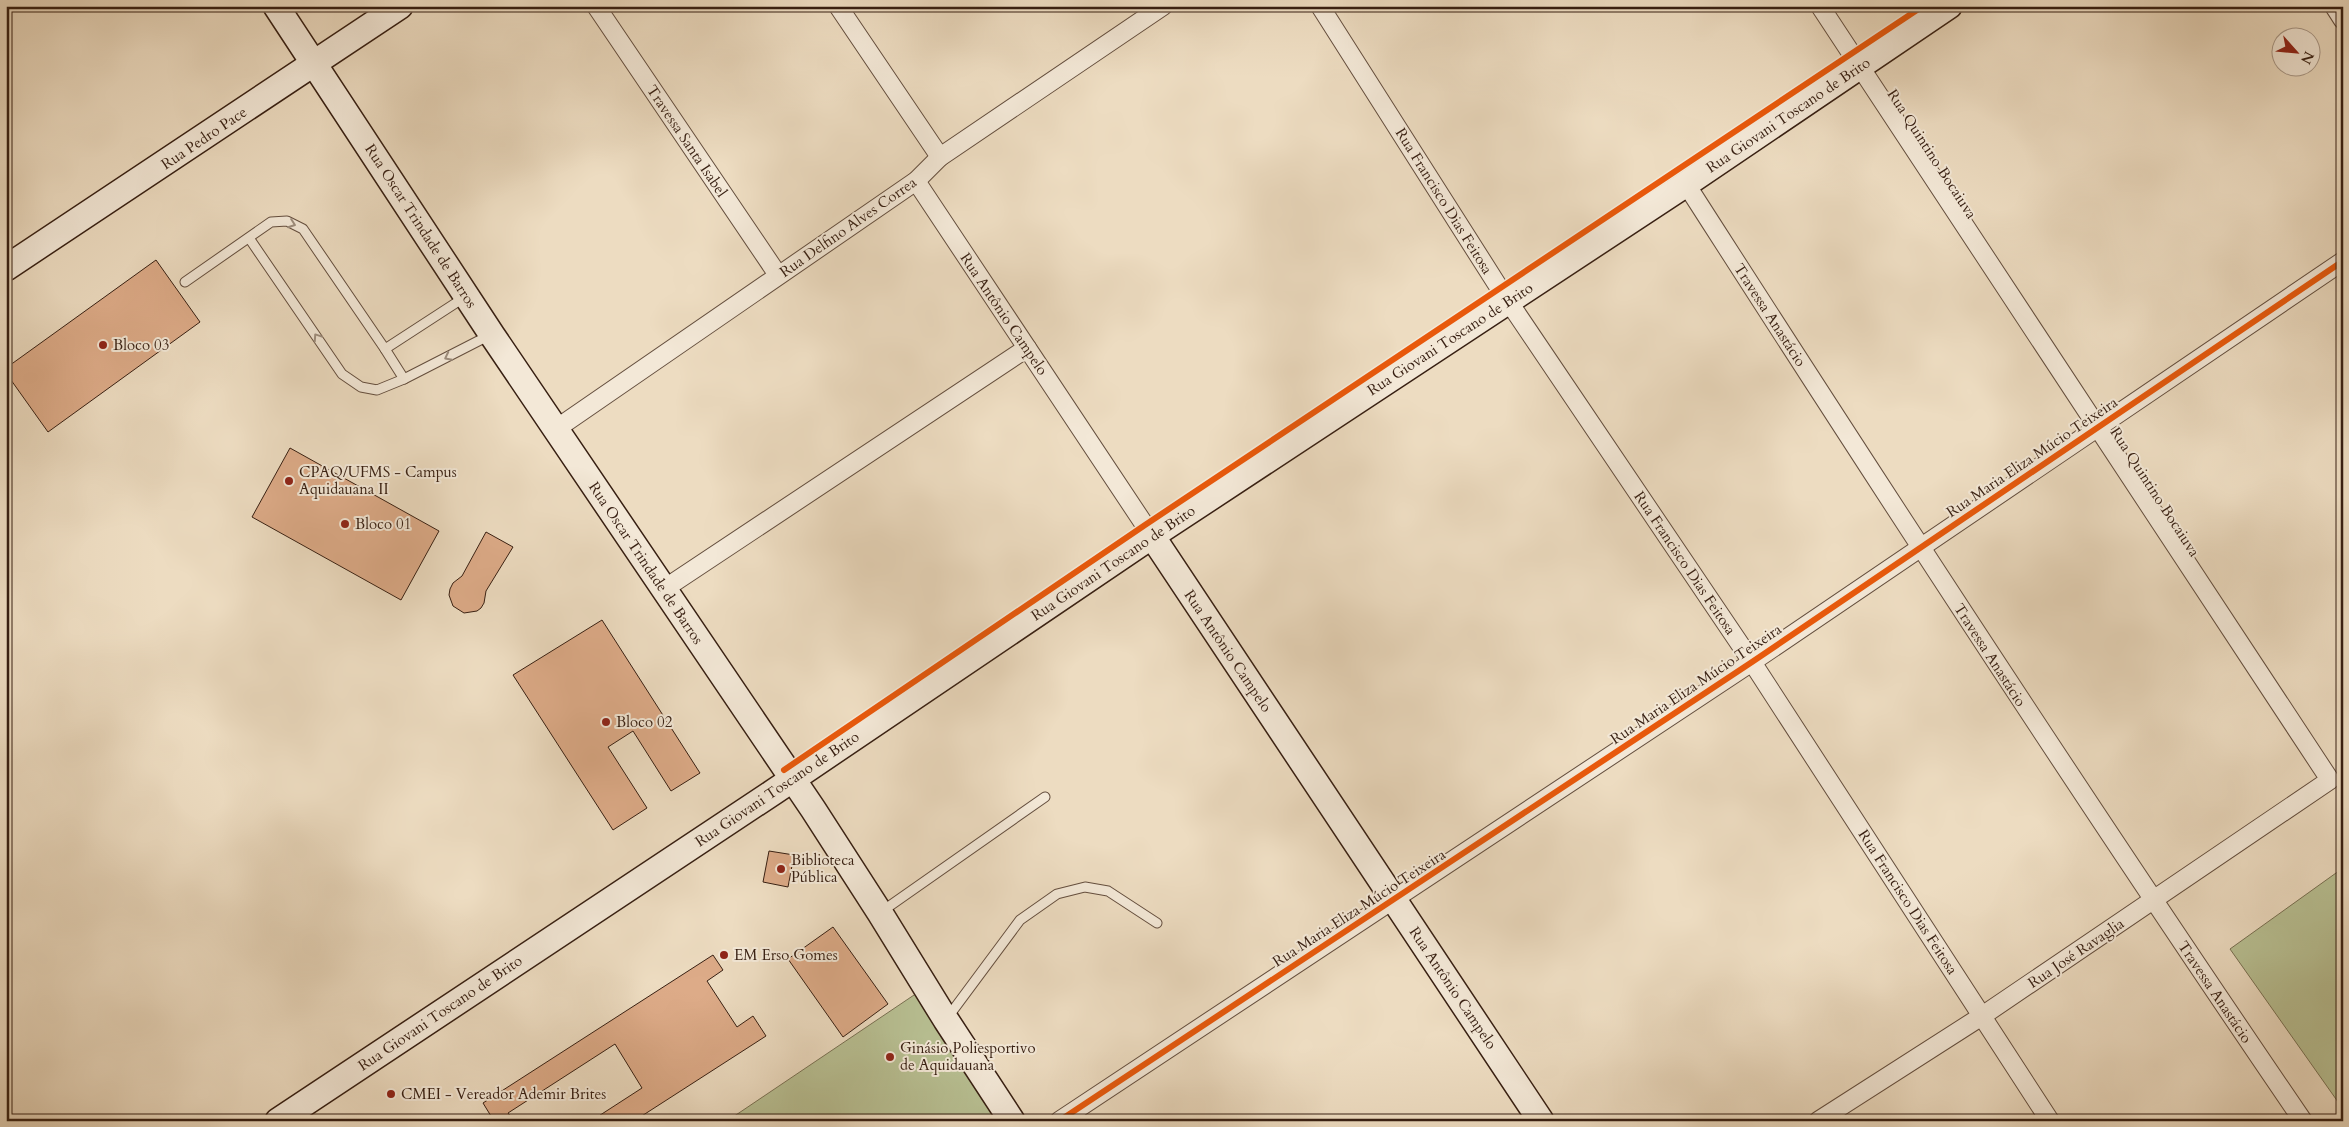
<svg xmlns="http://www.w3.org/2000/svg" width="2349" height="1127" viewBox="0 0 2349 1127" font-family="Cardo,serif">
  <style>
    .green { fill: #b8c093; stroke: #787052 }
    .building { fill: #ddab88; stroke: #371f12 }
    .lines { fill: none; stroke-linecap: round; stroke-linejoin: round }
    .lane-casing { stroke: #644e3e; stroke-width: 11 }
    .street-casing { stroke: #644e3e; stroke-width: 20 }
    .secondary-casing { stroke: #371f12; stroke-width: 28 }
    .lane { stroke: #f3e8d7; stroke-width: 9 }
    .street { stroke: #f3e8d7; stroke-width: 18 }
    .secondary { stroke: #f3e8d7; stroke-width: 25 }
    .cycleway-casing { stroke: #f3e8d7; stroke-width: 9 }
    .cycleway { stroke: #e8590c; stroke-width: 6 }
    .oneway { stroke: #9e8e7e }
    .poi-dot { fill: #8f2418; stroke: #f3e8d7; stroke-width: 2 }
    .labels { text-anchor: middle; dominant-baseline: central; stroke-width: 4; stroke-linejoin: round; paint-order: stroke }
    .street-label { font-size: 15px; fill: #371f12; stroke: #f3e8d7 }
    .poi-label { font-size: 15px; fill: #371f12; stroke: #f3e8d7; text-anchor: start }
  </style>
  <rect width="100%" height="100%" fill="#eddcc1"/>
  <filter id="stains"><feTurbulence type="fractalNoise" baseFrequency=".004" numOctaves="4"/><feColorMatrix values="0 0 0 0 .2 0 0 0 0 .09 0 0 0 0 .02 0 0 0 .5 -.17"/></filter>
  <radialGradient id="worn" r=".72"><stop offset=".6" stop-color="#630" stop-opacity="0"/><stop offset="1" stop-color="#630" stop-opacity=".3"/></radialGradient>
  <g class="green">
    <polygon points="2343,868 2343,1109 2230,949"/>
    <polygon points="917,993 1001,1121 727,1121"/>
  </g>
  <g class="building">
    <polygon points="156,260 200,322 48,432 6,373 6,368"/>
    <polygon points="290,448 439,531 401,600 252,517"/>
    <polygon points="486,532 513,547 486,591 484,603 481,608 477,611 464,613 453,606 449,595 450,589 453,583 462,576"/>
    <polygon points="602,620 700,773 671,791 633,731 608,747 647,808 613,830 513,675"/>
    <polygon points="769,851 794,855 788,887 763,882"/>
    <polygon points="833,927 888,1004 843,1037 788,959"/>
    <polygon points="713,955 723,970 707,981 737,1027 753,1016 766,1036 634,1121 591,1121 642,1088 615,1044 508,1113 514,1121 494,1121 483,1103"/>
  </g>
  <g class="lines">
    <defs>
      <g id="lane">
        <polyline points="249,238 342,374 361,387 377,390 404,379 490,335"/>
        <polyline points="185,282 271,222 287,221 303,229 385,349 465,297"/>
        <polyline points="385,349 404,379"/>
        <polyline points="881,912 1045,797"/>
        <polyline points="948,1017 1020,920 1057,894 1085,887 1108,891 1157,923"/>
      </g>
      <g id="street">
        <polyline points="596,6 778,275"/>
        <polyline points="838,6 940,157"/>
        <polyline points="1320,6 1498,286 1752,662 2050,1121"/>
        <polyline points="2334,6 2343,20"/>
        <polyline points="916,181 1152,536"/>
        <path d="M1686,184C1888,499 2092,812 2303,1121"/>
        <polyline points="556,429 916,181 940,157 1163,6"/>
        <polyline points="664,589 1027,348"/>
        <polyline points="1059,1121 1752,662 2343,261"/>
        <polyline points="1818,1121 1982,1016 2330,780 1820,6"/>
      </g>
      <g id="secondary">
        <polyline points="276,6 492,335 813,809 880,913 946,1020 1012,1121"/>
        <polyline points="6,268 400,6"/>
        <polyline points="1152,536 1541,1121"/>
        <polyline points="278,1121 775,791 1152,536 1686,184 1949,6"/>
      </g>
    </defs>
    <use href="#lane" class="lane-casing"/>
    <use href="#street" class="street-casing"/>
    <use href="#secondary" class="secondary-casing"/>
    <use href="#lane" class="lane"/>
    <use href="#street" class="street"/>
    <use href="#secondary" class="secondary"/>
    <defs>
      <g id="cycleway">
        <polyline points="784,770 1145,525 1923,6"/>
        <polyline points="1059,1121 1752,662 2343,261"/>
      </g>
    </defs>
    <use href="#cycleway" class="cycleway-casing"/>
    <use href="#cycleway" class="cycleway"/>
  </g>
  <defs><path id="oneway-chevron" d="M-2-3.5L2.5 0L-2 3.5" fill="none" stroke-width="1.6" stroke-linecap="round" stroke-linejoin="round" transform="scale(1.25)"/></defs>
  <g class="oneway">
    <use href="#oneway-chevron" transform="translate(292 224) rotate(20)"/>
    <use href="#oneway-chevron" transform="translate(317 337) rotate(-124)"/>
    <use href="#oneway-chevron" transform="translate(448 357) rotate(153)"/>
  </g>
  <g class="poi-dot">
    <circle cx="103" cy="345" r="5"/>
    <circle cx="289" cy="481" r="5"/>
    <circle cx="345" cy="524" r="5"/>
    <circle cx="606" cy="722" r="5"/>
    <circle cx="781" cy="869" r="5"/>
    <circle cx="724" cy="955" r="5"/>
    <circle cx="890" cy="1057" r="5"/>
    <circle cx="391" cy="1094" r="5"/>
  </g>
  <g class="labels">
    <g class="street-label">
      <text transform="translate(1788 115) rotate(-34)">Rua Giovani Toscano de Brito</text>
      <text transform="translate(204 138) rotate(-34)">Rua Pedro Pace</text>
      <text transform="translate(687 141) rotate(56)">Travessa Santa Isabel</text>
      <text transform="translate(1932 154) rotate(57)">Rua Quintino Bocaiuva</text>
      <text transform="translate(1444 201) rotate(58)">Rua Francisco Dias Feitosa</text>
      <text transform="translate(421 226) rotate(57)">Rua Oscar Trindade de Barros</text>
      <text transform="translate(848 227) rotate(-35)">Rua Delfino Alves Correa</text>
      <text transform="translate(1004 314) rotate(56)">Rua Antônio Campelo</text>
      <text transform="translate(1770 315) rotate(57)">Travessa Anastácio</text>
      <text transform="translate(1450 339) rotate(-33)">Rua Giovani Toscano de Brito</text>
      <text transform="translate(2032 457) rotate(-34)">Rua Maria Eliza Múcio Teixeira</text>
      <text transform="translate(2155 492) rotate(57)">Rua Quintino Bocaiuva</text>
      <text transform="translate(646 563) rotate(56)">Rua Oscar Trindade de Barros</text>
      <text transform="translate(1113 563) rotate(-34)">Rua Giovani Toscano de Brito</text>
      <text transform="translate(1685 563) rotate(56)">Rua Francisco Dias Feitosa</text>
      <text transform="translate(1228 651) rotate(56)">Rua Antônio Campelo</text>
      <text transform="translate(1990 655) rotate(57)">Travessa Anastácio</text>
      <text transform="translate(1696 684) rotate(-34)">Rua Maria Eliza Múcio Teixeira</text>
      <text transform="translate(777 789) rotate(-34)">Rua Giovani Toscano de Brito</text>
      <text transform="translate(1908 902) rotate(57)">Rua Francisco Dias Feitosa</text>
      <text transform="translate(1359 908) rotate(-33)">Rua Maria Eliza Múcio Teixeira</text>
      <text transform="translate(2076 953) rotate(-34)">Rua José Ravaglia</text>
      <text transform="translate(1453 988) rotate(56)">Rua Antônio Campelo</text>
      <text transform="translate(2215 992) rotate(56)">Travessa Anastácio</text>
      <text transform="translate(440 1013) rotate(-34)">Rua Giovani Toscano de Brito</text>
    </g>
    <g class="poi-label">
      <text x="113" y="345">Bloco 03</text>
      <text x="299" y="472">CPAQ/UFMS - Campus<tspan x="299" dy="17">Aquidauana II</tspan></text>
      <text x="355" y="524">Bloco 01</text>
      <text x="616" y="722">Bloco 02</text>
      <text x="791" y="860">Biblioteca<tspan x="791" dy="17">Pública</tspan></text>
      <text x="734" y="955">EM Erso Gomes</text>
      <text x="900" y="1048">Ginásio Poliesportivo<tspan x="900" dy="17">de Aquidauana</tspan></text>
      <text x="401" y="1094">CMEI - Vereador Ademir Brites</text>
    </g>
  </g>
  <rect width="2349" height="1127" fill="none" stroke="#eddcc1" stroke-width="25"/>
  <rect x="8" y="8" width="2334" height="1112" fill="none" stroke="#371f12" stroke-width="2.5"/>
  <rect x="12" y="12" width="2324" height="1102" fill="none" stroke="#371f12"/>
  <g transform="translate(2296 52) rotate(117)"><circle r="24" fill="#f3e8d7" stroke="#a89888"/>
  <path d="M0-4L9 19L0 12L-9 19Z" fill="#8f2418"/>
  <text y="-8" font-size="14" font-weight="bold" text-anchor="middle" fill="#371f12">N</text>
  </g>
  <rect width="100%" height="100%" filter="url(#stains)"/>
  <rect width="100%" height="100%" fill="url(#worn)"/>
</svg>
